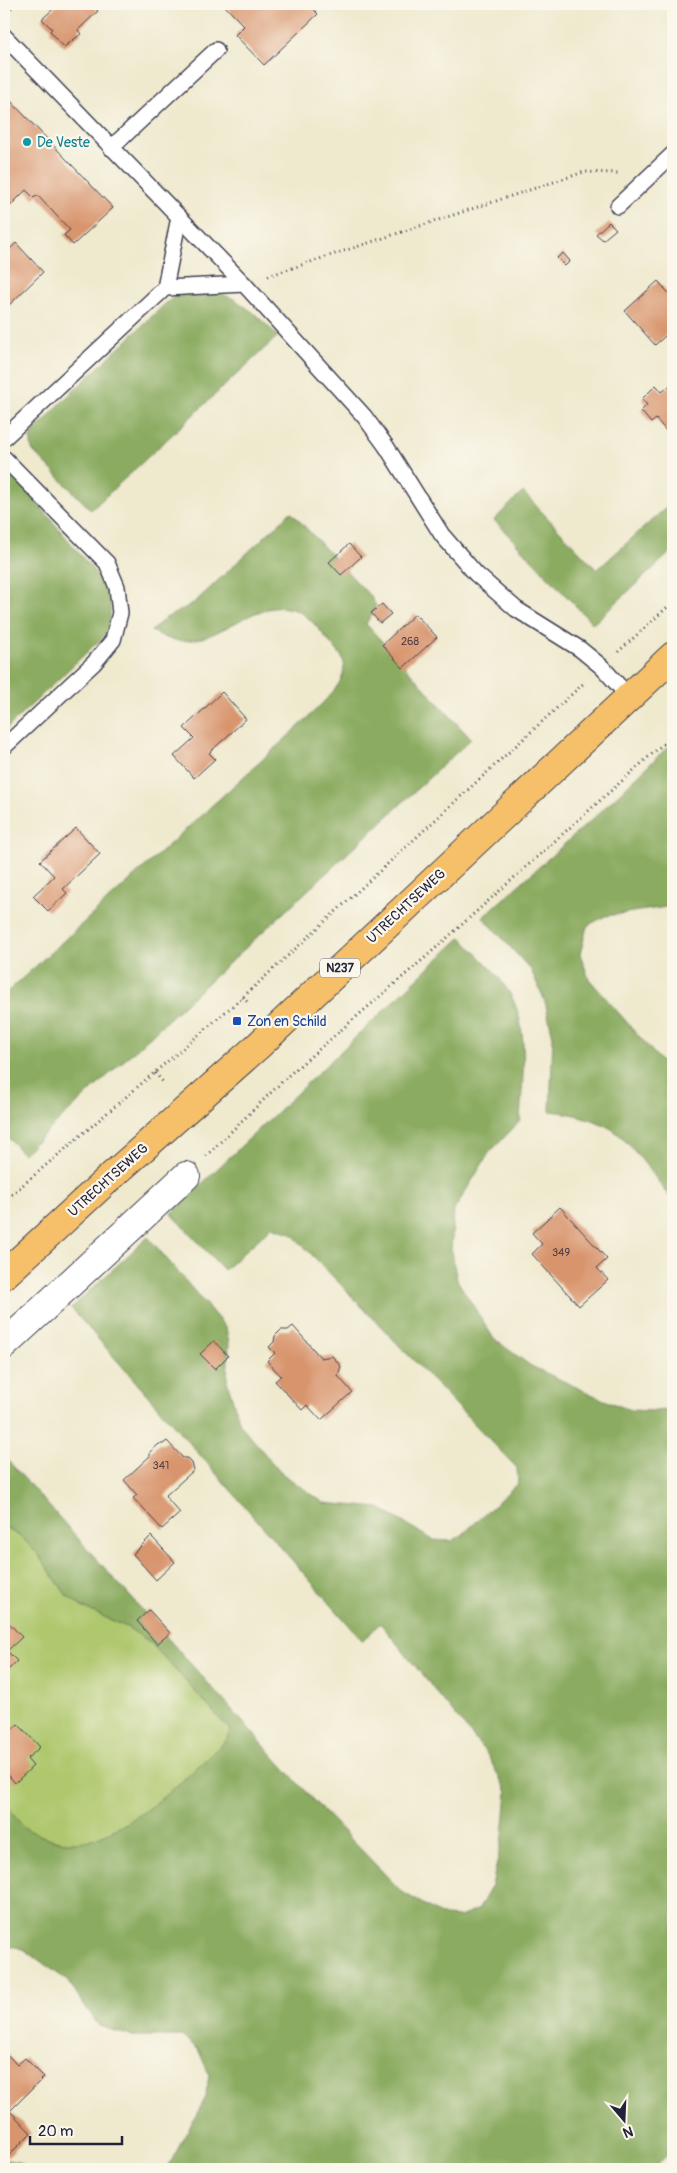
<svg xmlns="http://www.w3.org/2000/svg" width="677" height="2173" viewBox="0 0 677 2173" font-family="Pangolin,sans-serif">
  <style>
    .green { fill: #afc76d; stroke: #687454 }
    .forest { fill: #8bac60; stroke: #56674e }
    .building { fill: #d8946d }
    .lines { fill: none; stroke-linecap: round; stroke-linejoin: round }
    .service-casing { stroke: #414051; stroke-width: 18 }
    .minor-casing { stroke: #414051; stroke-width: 30 }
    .primary-casing { stroke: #414051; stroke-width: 30 }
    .path { stroke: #414051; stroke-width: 3; stroke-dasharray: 1 4; stroke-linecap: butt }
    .service { stroke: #fff; stroke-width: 15 }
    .minor { stroke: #fff; stroke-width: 28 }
    .primary { stroke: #f6c06b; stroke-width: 28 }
    .culture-dot { fill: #0f9aa8; stroke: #fbf7ec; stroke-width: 2 }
    .transit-dot { fill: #1a4fb4; stroke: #fbf7ec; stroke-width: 2 }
    .labels { text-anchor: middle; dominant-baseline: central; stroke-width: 4.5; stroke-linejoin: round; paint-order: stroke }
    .number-label { font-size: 11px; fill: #503e48 }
    .shield { fill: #fbf7ec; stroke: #636270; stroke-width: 1 }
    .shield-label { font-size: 12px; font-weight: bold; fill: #22223b }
    .culture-label { font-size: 14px; fill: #0d838f; stroke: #fbf7ec; text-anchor: start }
    .street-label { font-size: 14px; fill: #22223b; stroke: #fbf7ec }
    .transit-label { font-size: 14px; fill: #164399; stroke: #fbf7ec; text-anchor: start }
  </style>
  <rect width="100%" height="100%" fill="#fbf7ec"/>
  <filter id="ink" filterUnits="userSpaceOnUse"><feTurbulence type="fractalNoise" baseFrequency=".02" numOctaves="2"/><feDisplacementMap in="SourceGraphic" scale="10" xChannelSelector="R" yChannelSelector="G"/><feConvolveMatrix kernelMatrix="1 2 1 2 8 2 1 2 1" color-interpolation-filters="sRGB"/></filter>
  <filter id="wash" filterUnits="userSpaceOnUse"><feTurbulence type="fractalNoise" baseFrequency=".0096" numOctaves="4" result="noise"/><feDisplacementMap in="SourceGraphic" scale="20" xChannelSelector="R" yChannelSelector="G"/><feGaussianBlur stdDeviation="1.12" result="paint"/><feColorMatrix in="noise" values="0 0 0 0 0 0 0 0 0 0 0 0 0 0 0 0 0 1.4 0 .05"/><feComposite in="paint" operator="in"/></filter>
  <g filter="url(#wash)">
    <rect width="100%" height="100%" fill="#efe9ce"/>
    <path class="green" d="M4,1527L21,1537L39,1555L67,1596L82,1607L127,1627L150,1642L230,1730L228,1739C187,1776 143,1823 89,1840C69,1846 44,1839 27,1829C18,1823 11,1811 4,1803Z"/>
    <g class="forest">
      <polygon points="202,286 234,299 254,313 278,336 91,510 32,450 30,436 64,400 166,303 181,292"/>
      <polygon points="4,462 110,591 110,630 4,731"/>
      <polygon points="523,492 597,570 671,503 673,506 673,550 593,624 494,520"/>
      <path d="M291,512L371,597L376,606L366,624L471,739L23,1154L4,1133V995L307,719C319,705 344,687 344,667C345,658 337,650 331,644C321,632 308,613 292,609C250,598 216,651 169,639C163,637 157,633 151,631L164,619L194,603Z"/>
      <path d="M673,742V906L605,916L587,926L580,954L589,979L673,1075V1201C659,1183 628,1138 610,1128C592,1118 570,1113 550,1111L553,1037L545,1001L531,970L483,917L597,815Z"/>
      <path d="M461,937C475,953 493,968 505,986C532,1023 522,1078 520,1121L489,1153L454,1210L451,1251L457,1280L494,1339L531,1366L604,1400L630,1410L656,1411L673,1409V2150L652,2169H167L206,2097L209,2074L198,2049L182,2036H131L99,2026L68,1981L25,1950L4,1943V1803C11,1811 18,1823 27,1829C44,1839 69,1846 89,1840C142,1824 188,1775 228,1739L230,1730L150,1642L127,1627L82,1607L67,1596L39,1555L21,1537L4,1527V1456L313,1800L402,1892L444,1916L460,1917L479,1909L492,1885L503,1836L507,1792L487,1754L380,1623L363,1641L71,1308L148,1237L226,1328L229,1344L227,1381L240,1424L280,1472L324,1503L379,1508L433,1540L452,1541L462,1535L518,1483L517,1468L291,1233L272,1227L224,1270L171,1213Z"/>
      <polygon points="4,2160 18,2162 28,2169 4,2169"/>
    </g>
    <g id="blocks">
      <g class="building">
        <polygon points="4,4 16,4 5,14"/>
        <polygon points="59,4 90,4 98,11 78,30 81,34 64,47 50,31 52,29 42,19"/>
        <polygon points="223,4 322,4 314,10 318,14 264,65 235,35 244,26"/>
        <polygon points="4,94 113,208 73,245 64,235 70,230 37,195 34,198 26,190 4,212"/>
        <polygon points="609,222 616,229 603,240 596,234"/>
        <polygon points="16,243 43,272 4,310 4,255"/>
        <polygon points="563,253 570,261 565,266 557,258"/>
        <polygon points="658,281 673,298 673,329 655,345 625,311"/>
        <polygon points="673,383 673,439 656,419 651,423 641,411 647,405 642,399 656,385 662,392"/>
        <polygon points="349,544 361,557 341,575 329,562"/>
        <polygon points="382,604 391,614 380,623 371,613"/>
        <polygon points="415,614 437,637 403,668 382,645"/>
        <polygon points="222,692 246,719 209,753 215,759 194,778 174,756 194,738 184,728"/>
        <polygon points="76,828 100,854 63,889 67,893 48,911 33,896 54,876 40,861"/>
        <polygon points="560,1207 607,1259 597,1268 608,1280 579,1306 532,1254 542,1244 532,1233"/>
        <polygon points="293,1326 321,1358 332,1356 341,1366 338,1376 352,1392 321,1420 307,1405 302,1410 275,1381 281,1376 267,1361 275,1353 269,1347 274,1342 275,1336 281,1330 288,1330"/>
        <polygon points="214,1341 228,1356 215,1369 200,1354"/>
        <polygon points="167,1441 183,1458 187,1458 192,1463 194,1470 165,1496 180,1513 162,1529 133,1498 137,1495 124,1480 150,1456 150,1452 159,1444 163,1444"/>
        <polygon points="151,1536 175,1562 156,1580 133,1554"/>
        <polygon points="149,1610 170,1633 157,1644 137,1621"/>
        <polygon points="4,1618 22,1637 7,1651 17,1661 4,1674"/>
        <polygon points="18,1724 40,1747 27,1759 33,1766 15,1783 4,1770 4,1737"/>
        <polygon points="4,2051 17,2065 25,2058 44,2077 10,2111 31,2133 4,2160"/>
      </g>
    </g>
  </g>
  <g filter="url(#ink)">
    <use href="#blocks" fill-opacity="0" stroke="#414051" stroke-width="1"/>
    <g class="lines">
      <defs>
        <g id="service">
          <polyline points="4,36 244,284 364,416 386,446 442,535 476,574 516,609 580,649 602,667 629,697"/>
          <polyline points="111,148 216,50"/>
          <polyline points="618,206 673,154"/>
          <polyline points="165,288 179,217"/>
          <polyline points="4,438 165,288 244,284"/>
          <polyline points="4,458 107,563 117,587 120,613 113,640 94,663 4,747"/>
        </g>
        <polyline id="minor" points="4,1345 186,1176"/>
        <polyline id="primary" points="4,1275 105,1182 259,1045 673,656"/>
      </defs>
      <use href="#service" class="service-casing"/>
      <use href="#minor" class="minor-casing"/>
      <use href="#primary" class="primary-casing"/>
      <g class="path">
        <polyline points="268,276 584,172 618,173"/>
        <polyline points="618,652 673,602"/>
        <polyline points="243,997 249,1004"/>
        <polyline points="155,1073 164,1083"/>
        <polyline points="206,1156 289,1075 428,955 673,735"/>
        <polyline points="4,1201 243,997 584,683"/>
      </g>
      <use href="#service" class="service"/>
      <use href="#minor" class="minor"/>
      <use href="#primary" class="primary"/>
    </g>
  </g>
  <circle class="culture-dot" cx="27" cy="142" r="5"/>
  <rect class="transit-dot" x="232" y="1016" width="10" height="10" rx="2.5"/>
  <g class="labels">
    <g class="number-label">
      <text x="410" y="641">268</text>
      <text x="561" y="1252">349</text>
      <text x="161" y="1465">341</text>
    </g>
    <rect class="shield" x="320" y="958.5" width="40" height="19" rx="4"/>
    <g class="shield-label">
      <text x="340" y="968">N237</text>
    </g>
    <g class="culture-label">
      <text x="37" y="142">De Veste</text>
    </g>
    <g class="street-label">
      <text transform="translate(406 906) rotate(-43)">UTRECHTSEWEG</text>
      <text transform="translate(108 1180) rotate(-42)">UTRECHTSEWEG</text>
    </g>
    <g class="transit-label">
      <text x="247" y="1021">Zon en Schild</text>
    </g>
  </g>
  <rect width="677" height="2173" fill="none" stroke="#fbf7ec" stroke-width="20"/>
  <g transform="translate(624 2120) rotate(161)" stroke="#fbf7ec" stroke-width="4" paint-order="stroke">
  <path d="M0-4L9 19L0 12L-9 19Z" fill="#22223b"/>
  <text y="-8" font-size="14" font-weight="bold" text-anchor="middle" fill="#22223b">N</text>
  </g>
  <path d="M30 2136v8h92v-8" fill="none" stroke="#22223b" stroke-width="2.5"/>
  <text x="38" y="2136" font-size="15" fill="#22223b" stroke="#fbf7ec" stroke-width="4" paint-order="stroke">20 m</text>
</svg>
